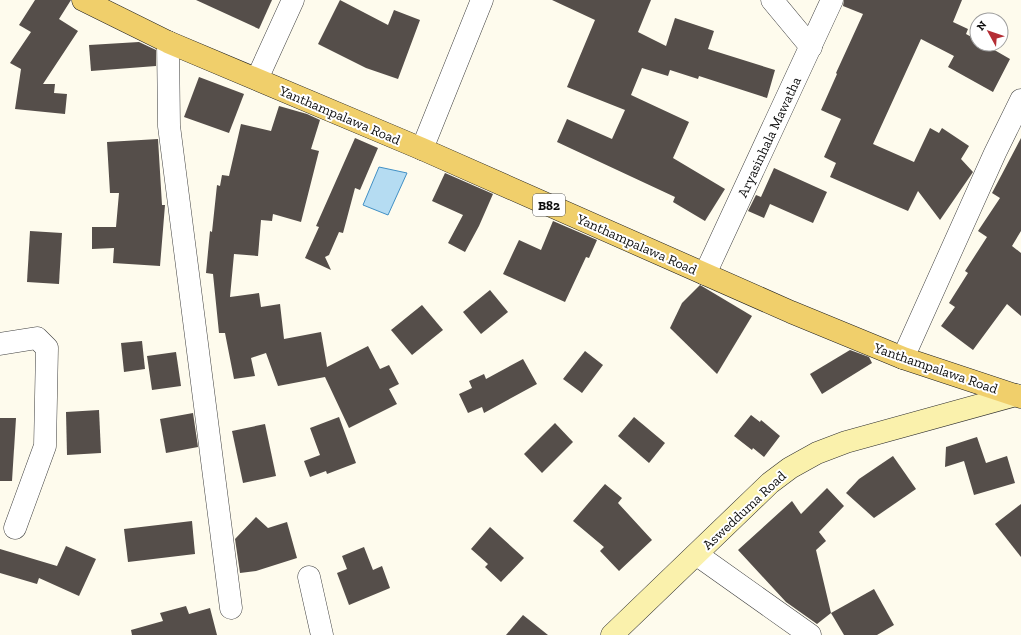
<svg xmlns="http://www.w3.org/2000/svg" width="1021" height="635" font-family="'Zilla Slab',serif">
	<rect width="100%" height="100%" fill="#fefbed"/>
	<!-- water -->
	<path fill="#b5dcf2" stroke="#4190c5" d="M379,167l28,6 -19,42 -25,-10z"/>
	<!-- building -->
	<g fill="#554e4a">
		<path d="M35,0h36l-12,19 19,12 -35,53h12l-1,9 13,1 -2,20 -50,-5 6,-40 -11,-6 21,-31 -12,-7z"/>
		<path d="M196,0h76l-13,29z"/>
		<path d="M340,0l48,25 6,-15 26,10 -22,59 -32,-11 -48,-24z"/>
		<path d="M552,0h99l-13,32 28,14 9,-28 39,13 -6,18 67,21 -8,28 -68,-22 -1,3 -28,-9 -2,6 -26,-8 -11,27 58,27 -16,36 52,31 -20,32 -32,-19 2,-5 -118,-55 10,-23 45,20 13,-29 -58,-23 28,-67z"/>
		<path d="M844,0h118l-9,22 15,7 -2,5 11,6v4h7l26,15 -17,33 -45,-25 6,-11 -33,-17 -48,105 41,18 16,-34 9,5 3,-5 27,18 -8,13 12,13 -33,48 -22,-29 -10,20 -78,-34 6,-14 -12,-6 17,-38 -20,-9 16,-36 -1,-1 27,-59 -20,-8z"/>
		<path d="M139,42l17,8v16l-65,5 -2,-26z"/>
		<path d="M199,77l45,17 -15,39 -45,-16z"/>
		<path d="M279,106l28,8 13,6 -9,29 8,2 -18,71 -28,-8 -1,7 -11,-1 -3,36 -24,-2 -4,43 29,-4 2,14 19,-3 4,35 37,-7 6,35 41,-21 12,23 9,-4 10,19 -10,5 8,15 -48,24 -24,-51 -47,9 -12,-33 -15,5 4,18 -21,3 -9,-46h-6l-6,-59 -7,-1 4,-42 2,1 5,-47 3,1 2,-11 7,1 12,-52 30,7z"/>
		<path d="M355,138l23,10 -18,42 -5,-2 -12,45 -4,-1 -10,23 -4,2 6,13 -26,-12 14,-31 -3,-1z"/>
		<path d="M1021,138v93l-9,15 9,7v63l-14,-12 -34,46 -32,-24 14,-19 -6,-4 19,-30 -3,-2 22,-34 -9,-6 22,-33 -8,-5z"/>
		<path d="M158,139l4,66h3l-5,61 -47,-3 1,-15 -22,1v-22h24l3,-34h-9l-3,-51z"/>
		<path d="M774,168l53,24 -14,31 -43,-19 -6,14 -16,-7 8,-16 5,2z"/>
		<path d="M445,173l48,21 -14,32 -14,26 -17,-9 15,-28 -31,-14z"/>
		<path d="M553,221l44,19 -8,18 -3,-1 -21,45 -62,-28 16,-34 22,10z"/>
		<path d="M30,231l32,2 -3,51 -32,-2z"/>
		<path d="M700,285l52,31 -35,58 -47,-46 12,-25z"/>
		<path d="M490,290l18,22 -27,22 -18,-22z"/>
		<path d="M422,305l21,25 -31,25 -21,-25z"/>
		<path d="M142,341l3,28 -21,3 -3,-29z"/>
		<path d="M850,350l19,7 3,6 -50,31 -12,-20z"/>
		<path d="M585,351l18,14 -21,28 -19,-14z"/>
		<path d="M176,352l5,34 -29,4 -5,-34z"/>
		<path d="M523,359l14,25 -53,29 -2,-6 -14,6 -9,-19 13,-6 -3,-7 15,-7 2,5z"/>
		<path d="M99,410l2,43 -34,2 -1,-43z"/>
		<path d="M193,413l5,34 -32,6 -6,-34z"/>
		<path d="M751,415l9,7 1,-2 19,16 -16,21 -11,-9 -1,2 -18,-14z"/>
		<path d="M339,417l17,46 -29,11 -1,-3 -16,6 -6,-16 16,-6 -10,-27z"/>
		<path d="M634,417l31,26 -16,20 -31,-27z"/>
		<path d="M0,418h16l-4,63h-12z"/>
		<path d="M555,423l18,19 -31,31 -18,-19z"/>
		<path d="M265,424l11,52 -33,7 -11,-52z"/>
		<path d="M977,437l9,26 21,-7 8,27 -41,12 -10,-34 -19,6 1,-20z"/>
		<path d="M893,456l23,33 -42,29 -28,-25 13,-14z"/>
		<path d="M605,484l17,14 -4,5 34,37 -33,31 -19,-20 4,-4 -31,-26z"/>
		<path d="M827,488l17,18 -25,26 7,9 -10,9 15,63 -14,11 -31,-22 -48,-52 54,-49 9,13z"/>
		<path d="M1021,504v53l-26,-33z"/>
		<path d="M256,517l12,11 19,-6 10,36 -41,13 -16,2 -5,-34z"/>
		<path d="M192,521l3,33 -67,8 -4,-33z"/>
		<path d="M490,527l34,31 -23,24 -16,-15 3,-3 -17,-15z"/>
		<path d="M66,546l30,13 -17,37 -40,-18 -2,6 -37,-11v-24l57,17z"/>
		<path d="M364,547l9,23 9,-4 8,22 -41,17 -12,-32 10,-4 -5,-13z"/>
		<path d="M874,589l20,36 -17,10h-33l-13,-22z"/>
		<path d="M186,606l3,8 21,-6 7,27h-85l-1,-5 32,-9 -3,-8z"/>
		<path d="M523,615l25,20h-42z"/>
	</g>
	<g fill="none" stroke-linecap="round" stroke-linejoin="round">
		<defs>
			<g id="street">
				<path d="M772,0l39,47"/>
				<path d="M168,42l1,84 62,482"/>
				<path d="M257,79l36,-79"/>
				<path d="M422,149l60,-149"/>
				<path d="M705,274l127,-274"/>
				<path d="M0,344l37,-6 10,10 -2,98 -30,82"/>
				<path d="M903,358l92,-205 26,-53"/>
				<path d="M695,556l8,3 107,76"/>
				<path d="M309,577l13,58"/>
			</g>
			<path id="secondary" d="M612,635l158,-152 20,-15 27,-15 29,-11 170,-47"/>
			<path id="primary" d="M83,0l85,42 254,107 369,163 112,46 118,39"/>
		</defs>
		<!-- street casing -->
		<use href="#street" stroke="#404040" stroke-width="23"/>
		<!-- secondary casing -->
		<use href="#secondary" stroke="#2f2f2f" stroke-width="23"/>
		<!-- primary casing -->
		<use href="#primary" stroke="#1e1e1e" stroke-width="23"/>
		<!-- street -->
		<use href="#street" stroke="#fff" stroke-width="22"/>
		<!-- secondary -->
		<use href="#secondary" stroke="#faf1ac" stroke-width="22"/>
		<!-- primary -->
		<use href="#primary" stroke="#f0cf6b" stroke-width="22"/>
	</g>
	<g text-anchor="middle" stroke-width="4" stroke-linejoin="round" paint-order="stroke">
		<!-- shield labels -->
		<rect fill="#fff" stroke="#565656" stroke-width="1" x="533" y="194" width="32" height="22" rx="3"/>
		<g font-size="13" font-weight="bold" fill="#0d0d0d">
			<text x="549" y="210">B82</text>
		</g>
		<!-- street labels -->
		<g font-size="14" fill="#0d0d0d" stroke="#fff">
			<text transform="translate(340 115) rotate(23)" y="5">Yanthampalawa Road</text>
			<text transform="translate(769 137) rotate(-65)" y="5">Aryasinhala Mawatha</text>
			<text transform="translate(637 244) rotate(24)" y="5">Yanthampalawa Road</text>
			<text transform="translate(936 368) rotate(19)" y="5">Yanthampalawa Road</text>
			<text transform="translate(744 510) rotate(-43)" y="5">Aswedduma Road</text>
		</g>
	</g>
	<!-- north arrow -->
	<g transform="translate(989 32) rotate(310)"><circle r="19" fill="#ffffff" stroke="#9e9e9e"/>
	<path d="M0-3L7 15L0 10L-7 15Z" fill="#b42d34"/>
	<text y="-6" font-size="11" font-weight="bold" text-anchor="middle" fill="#0d0d0d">N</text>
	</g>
</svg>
